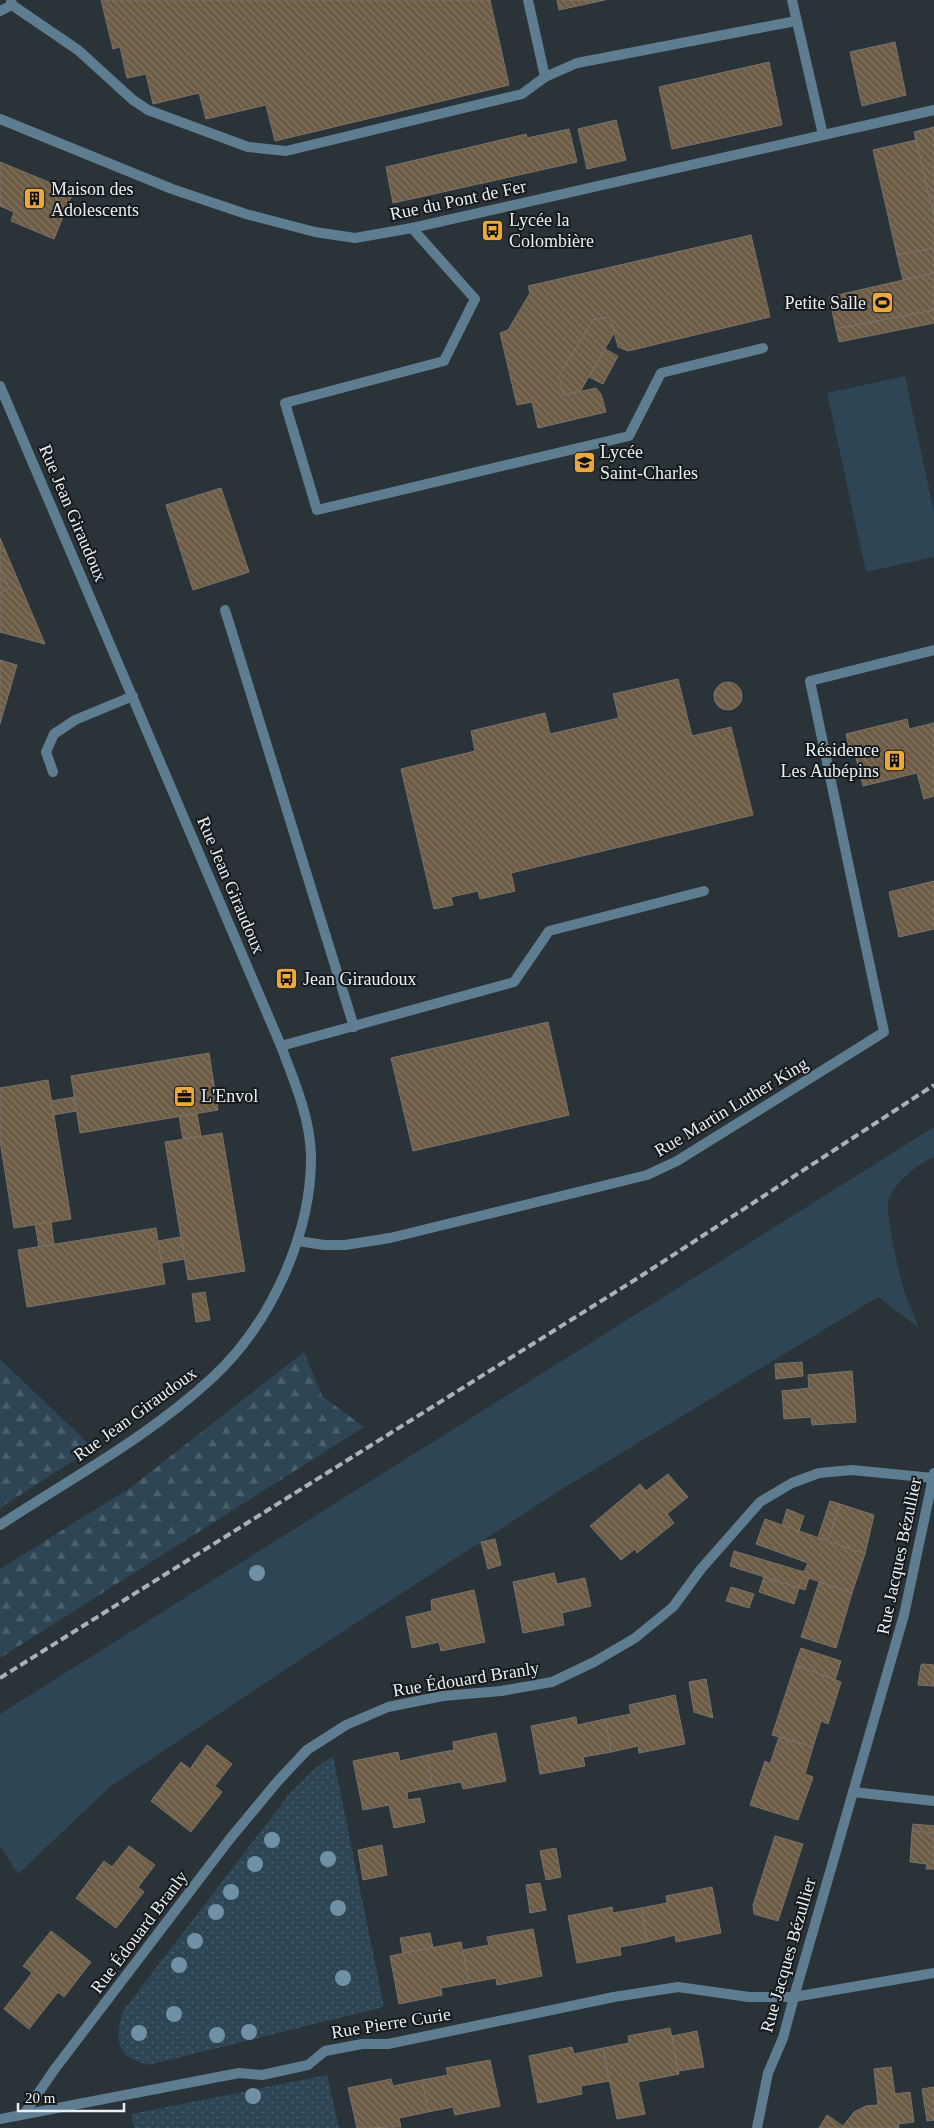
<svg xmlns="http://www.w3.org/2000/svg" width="934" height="2128" font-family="Georgia,serif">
	<defs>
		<pattern id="forest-firs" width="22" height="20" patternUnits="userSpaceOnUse" patternTransform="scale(1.25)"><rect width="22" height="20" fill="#2d4554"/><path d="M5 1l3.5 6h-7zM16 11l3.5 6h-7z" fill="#4b606d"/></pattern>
		<pattern id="park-dots" width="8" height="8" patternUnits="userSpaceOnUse" patternTransform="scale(1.25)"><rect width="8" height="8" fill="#2d4554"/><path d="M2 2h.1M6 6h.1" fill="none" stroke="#4b606d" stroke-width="1.8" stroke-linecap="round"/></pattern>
		<pattern id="building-back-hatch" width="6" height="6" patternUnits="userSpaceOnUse" patternTransform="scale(1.25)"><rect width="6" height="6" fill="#6d5c45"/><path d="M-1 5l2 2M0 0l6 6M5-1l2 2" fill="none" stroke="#827460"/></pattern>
	</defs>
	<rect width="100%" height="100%" fill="#2a3338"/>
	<!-- grass -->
	<g fill="#2d4554">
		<path d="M905,376l29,137v44l-68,15 -39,-179z"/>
		<path d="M934,1127v30c-17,7 -37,24 -45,41 -5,13 11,79 16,95 4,12 10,24 14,35l-41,-31 -319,194 -249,162 -199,133 -93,88 -18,-28v-132z"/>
	</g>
	<!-- forest -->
	<g fill="url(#forest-firs)">
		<path d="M304,1352l18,44 42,31 -364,231v-89l130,-81z"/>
		<path d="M0,1359l93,89 -93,60z"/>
	</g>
	<!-- park -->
	<g fill="url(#park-dots)">
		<path d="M333,1756l51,251 -236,58c-32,-9 -34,-24 -25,-54l167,-218 24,-24z"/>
		<path d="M327,2075l12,53h-205l-3,-14z"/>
	</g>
	<!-- building -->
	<g fill="url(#building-back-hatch)" stroke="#79726a">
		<path d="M101,0h389l19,85 -234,56 -9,-36 -60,14 -7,-26 -46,11 -7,-30 -19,4 -7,-31 -7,2z"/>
		<path d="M557,0h48l-46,10z"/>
		<path d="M895,42l11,53 -44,11 -12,-54z"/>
		<path d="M769,62l13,63 -110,24 -13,-62z"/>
		<path d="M616,120l10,40 -39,9 -9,-40z"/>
		<path d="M934,127v90l-20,-85z"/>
		<path d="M569,129l8,33 -184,41 -7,-36 140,-33 1,4z"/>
		<path d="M916,140l18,77v31l-37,7 -24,-105z"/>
		<path d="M0,162l73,30 -19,47 -43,-18 3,-9 -14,-6z"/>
		<path d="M751,235l19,82 -142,34 -10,-4 -8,-30 -17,3 -34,56 5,19 32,-7 5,6 5,18 -68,16 -6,-26 -15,3 -17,-72 8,-3 22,-37 -2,-7z"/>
		<path d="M934,248v25l-31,7 -6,-25z"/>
		<path d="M934,273v37l-98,19 -7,-32z"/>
		<path d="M934,310v13l-95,19 -3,-13z"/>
		<path d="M610,317l4,16 -33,57 -17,5 -5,-19 34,-56z"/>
		<path d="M605,349l13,7 -15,28 -14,-7z"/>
		<path d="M221,488l28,84 -56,18 -27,-85z"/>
		<path d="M0,538l20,47 25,59 -45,-12v-39l9,-4 -9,-22z"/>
		<path d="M0,567l9,22 -9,4z"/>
		<path d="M0,660l17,5 -17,59z"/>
		<path d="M678,679l14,57 39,-9 22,88 -242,58 4,18 -35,8 -2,-8 -27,6 2,8 -19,4 -33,-140 74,-18 -4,-20 74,-18 5,21 69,-16 -6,-24z"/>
		<circle cx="728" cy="696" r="14"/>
		<path d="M907,719l2,10 25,-6v73l-10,3 -7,-26 -54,13 -10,-40 -4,1 -3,-13z"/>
		<path d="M934,881v48l-35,8 -10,-45z"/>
		<path d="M548,1022l21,93 -156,36 -22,-93z"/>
		<path d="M209,1053l9,57 -138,23 -9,-57z"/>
		<path d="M48,1080l23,139 -57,9 -14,-87v-53z"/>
		<path d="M74,1097l2,14 -23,4 -2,-14z"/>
		<path d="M197,1114l4,22 -18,3 -4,-23z"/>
		<path d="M222,1133l23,138 -57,9 -23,-138z"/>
		<path d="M51,1222l3,23 -15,2 -4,-23z"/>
		<path d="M156,1228l9,56 -138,23 -9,-57z"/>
		<path d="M181,1237l4,22 -23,4 -4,-22z"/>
		<path d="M205,1292l5,28 -14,2 -4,-28z"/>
		<path d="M802,1362l1,14 -27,3 -1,-15z"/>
		<path d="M852,1371l4,51 -44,3 -1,-8 -27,2 -2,-28 27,-3 -1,-13z"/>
		<path d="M668,1474l20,23 -21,17 7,9 -37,30 -2,-4 -14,11 -31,-34 50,-42 6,7z"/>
		<path d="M830,1501l10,3 -12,37 -10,-4z"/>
		<path d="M840,1504l34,11 -9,39 -37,-13z"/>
		<path d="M787,1509l17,7 -5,15 -17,-6z"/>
		<path d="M765,1519l100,35 -13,39 -49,-17 -4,12 -69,-22 4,-15 70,21 4,-9 -52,-19z"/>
		<path d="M495,1539l6,26 -13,4 -7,-27z"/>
		<path d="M554,1573l3,11 28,-6 6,28 -29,7 2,12 -41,8 -10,-51z"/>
		<path d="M803,1576l6,2 -4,12 -6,-2z"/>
		<path d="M764,1577l35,11 -5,16 -35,-12z"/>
		<path d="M819,1582l33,11 -16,55 -35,-11z"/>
		<path d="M731,1587l23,7 -5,14 -23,-7z"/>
		<path d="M474,1590l11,52 -44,9 -2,-9 -27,6 -6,-31 26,-6 -1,-11z"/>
		<path d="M801,1648l40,13 -6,19 -40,-15z"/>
		<path d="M923,1664l11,1v21l-16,-1 3,-20z"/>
		<path d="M795,1665l46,17 -13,42 -7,-3 -8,26 -41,-12z"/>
		<path d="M706,1679l7,39 -19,-6 -5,-30z"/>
		<path d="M675,1695l10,49 -46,9 -1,-7 -27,6 -6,-33 26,-5 -2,-9z"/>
		<path d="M576,1717l1,8 28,-6 6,33 -28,5 2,9 -45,8 -9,-48z"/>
		<path d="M496,1733l10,48 -43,8 -2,-7 -28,5 -6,-32 27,-5 -1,-8z"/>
		<path d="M779,1737l34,10 -8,27 8,3 -15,43 -48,-15 15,-44 5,3z"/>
		<path d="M207,1745l25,19 -17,22 7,6 -31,40 -40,-31 30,-39 9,7z"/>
		<path d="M398,1752l2,9 27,-6 6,32 -26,5 1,8 12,-2 5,24 -31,6 -5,-23 -26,5 -10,-49z"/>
		<path d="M913,1824l21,2v7l-22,-2z"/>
		<path d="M912,1831l22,2v36h-8l1,-5 -17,-2z"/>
		<path d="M775,1836l28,8 -25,77 -24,-7 -1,-9z"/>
		<path d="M382,1845l5,30 -24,5 -5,-30z"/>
		<path d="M129,1846l26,19 -17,22 6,5 -28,36 -40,-30 28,-37 8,6z"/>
		<path d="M556,1848l5,29 -15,3 -6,-29z"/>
		<path d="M540,1883l6,27 -16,3 -4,-28z"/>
		<path d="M712,1887l9,46 -45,9 -1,-7 -28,7 -6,-34 26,-5 -1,-7z"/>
		<path d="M612,1907l1,6 28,-5 6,34 -27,5 1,8 -44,8 -9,-47z"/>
		<path d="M533,1929l9,47 -45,9 -1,-7 -27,5 -6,-33 26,-5 -2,-8z"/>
		<path d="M51,1931l40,31 -27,35 -6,-5 -29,37 -25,-20 28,-36 -9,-7z"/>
		<path d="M430,1933l3,15 -30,5 -3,-15z"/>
		<path d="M461,1942l8,41 -28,5 1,7 -43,9 -9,-48z"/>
		<path d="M670,2028l9,46 -41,8 7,32 -28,5 -14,-71 26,-5 -1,-7z"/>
		<path d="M697,2031l7,36 -26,4 -6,-35z"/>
		<path d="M572,2047l2,7 29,-6 6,33 -28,5 1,8 -44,9 -9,-47z"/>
		<path d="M490,2060l10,46 -45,9 -2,-8 -25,5 -6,-32 26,-5 -2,-7z"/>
		<path d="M891,2067l4,27 15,-2 4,30 -16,2 1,4h-80l8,-13 16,11 11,-14 12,-6 12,-1 -4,-36z"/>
		<path d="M391,2079l2,7 29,-6 6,32 -29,6 2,9 -44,1 -9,-40z"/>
		<path d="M934,2087v33l-7,1 -5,-32z"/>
	</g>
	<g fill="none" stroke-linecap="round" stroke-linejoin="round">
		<!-- service -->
		<g stroke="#5f7d90" stroke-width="10">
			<path d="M528,0l17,77 32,-14 219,-42"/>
			<path d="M792,0l31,135"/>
			<path d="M12,5l66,45 55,50 15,10 100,37 38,4 236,-57 23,-17"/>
			<path d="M0,11l12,-6 -1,-5"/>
			<path d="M412,228l63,71 -31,62 -159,42 32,107 312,-74 32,-63 102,-25"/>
			<path d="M225,610l129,417"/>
			<path d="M53,772l-7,-20 8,-18 21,-14 58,-24"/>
			<path d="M854,891l-44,-210 124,-31"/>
			<path d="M281,1046l233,-64 35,-51 155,-40"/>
		</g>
		<!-- minor -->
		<g stroke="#5f7d90" stroke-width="10">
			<path d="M0,119l172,70 74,25 69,18 40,6 57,-10 522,-118"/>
			<path d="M0,386l281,660c13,35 29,71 30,109 1,79 -41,170 -99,223 -61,57 -142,101 -212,147"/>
			<path d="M298,1241l26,4h21l45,-7 257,-63 30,-14 180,-112 27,-17 -30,-141"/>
			<path d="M853,1792l81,9"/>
			<path d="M794,1997l110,-382 30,-142"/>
			<path d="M24,2114l30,-44 175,-230 48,-58 30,-32 39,-25 42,-18 55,-11 58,-5 51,-9 42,-20 41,-24 38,-31 28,-38 59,-67 32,-19 27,-10 33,-3 81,8"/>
		</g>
		<!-- tertiary -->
		<g stroke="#5f7d90" stroke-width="10">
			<path d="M0,2119l239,-46 23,2 46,-10 17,-14 37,-7h26l226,-47 64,-10 71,10h45l140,-24"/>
			<path d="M757,2128l11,-55 15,-35 11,-41"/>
		</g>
		<!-- rail -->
		<path stroke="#abb2b7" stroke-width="4" stroke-dasharray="8 4" stroke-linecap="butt" d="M0,1678l641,-402 293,-191"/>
	</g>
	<!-- trees -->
	<g fill="#7091a5">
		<circle cx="257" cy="1573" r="8"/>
		<circle cx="272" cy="1840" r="8"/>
		<circle cx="328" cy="1859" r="8"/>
		<circle cx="255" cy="1864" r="8"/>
		<circle cx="231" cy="1892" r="8"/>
		<circle cx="338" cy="1908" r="8"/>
		<circle cx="216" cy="1912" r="8"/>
		<circle cx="195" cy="1941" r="8"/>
		<circle cx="179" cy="1965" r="8"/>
		<circle cx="343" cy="1978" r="8"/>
		<circle cx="174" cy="2014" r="8"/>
		<circle cx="249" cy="2032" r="8"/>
		<circle cx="139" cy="2033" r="8"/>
		<circle cx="217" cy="2035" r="8"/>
		<circle cx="253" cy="2096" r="8"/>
	</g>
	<!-- icons -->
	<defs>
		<symbol id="building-square" viewBox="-11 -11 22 22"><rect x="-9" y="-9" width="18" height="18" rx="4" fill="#eda83c" stroke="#161a1c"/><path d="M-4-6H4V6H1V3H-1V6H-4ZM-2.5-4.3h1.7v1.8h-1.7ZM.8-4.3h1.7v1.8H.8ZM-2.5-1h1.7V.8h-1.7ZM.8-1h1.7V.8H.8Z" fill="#111"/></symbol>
		<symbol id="bus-square" viewBox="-11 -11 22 22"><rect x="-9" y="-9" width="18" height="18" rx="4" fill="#eda83c" stroke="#161a1c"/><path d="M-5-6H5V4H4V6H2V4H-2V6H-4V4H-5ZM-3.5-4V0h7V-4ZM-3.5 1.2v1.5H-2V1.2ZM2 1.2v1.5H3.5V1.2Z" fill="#111"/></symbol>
		<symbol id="stadium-square" viewBox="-11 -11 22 22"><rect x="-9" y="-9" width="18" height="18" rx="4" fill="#eda83c" stroke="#161a1c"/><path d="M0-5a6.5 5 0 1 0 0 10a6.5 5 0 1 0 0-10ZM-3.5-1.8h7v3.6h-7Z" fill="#111"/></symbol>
		<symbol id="school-square" viewBox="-11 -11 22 22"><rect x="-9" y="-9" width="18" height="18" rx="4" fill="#eda83c" stroke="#161a1c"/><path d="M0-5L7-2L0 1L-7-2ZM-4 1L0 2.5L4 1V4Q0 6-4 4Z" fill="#111"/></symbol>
		<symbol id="office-square" viewBox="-11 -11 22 22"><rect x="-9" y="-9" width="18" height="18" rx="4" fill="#eda83c" stroke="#161a1c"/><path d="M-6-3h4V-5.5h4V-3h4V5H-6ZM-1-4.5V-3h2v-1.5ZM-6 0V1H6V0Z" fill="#111"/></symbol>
	</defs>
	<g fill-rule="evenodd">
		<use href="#building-square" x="22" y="186" width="25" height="25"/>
		<use href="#bus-square" x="480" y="218" width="25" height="25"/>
		<use href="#stadium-square" x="870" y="290" width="25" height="25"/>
		<use href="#school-square" x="572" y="450" width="25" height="25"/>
		<use href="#building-square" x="882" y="748" width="25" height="25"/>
		<use href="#bus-square" x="274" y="966" width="25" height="25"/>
		<use href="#office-square" x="172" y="1084" width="25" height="25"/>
	</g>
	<g text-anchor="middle" stroke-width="4" stroke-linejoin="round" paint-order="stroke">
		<!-- poi labels -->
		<g font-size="18" fill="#e9eff3" stroke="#161a1c" text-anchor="start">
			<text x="51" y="195">Maison des<tspan x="51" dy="21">Adolescents</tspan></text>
			<text x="509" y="226">Lycée la<tspan x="509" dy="21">Colombière</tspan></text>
			<text x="866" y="309" text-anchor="end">Petite Salle</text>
			<text x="600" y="458">Lycée<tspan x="600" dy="21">Saint-Charles</tspan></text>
			<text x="879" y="756" text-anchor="end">Résidence<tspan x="879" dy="21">Les Aubépins</tspan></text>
			<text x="303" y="985">Jean Giraudoux</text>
			<text x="201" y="1102">L'Envol</text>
		</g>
		<!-- street labels -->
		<g font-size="18" fill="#e9eff3" stroke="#161a1c">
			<text transform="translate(458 200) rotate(-12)" y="6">Rue du Pont de Fer</text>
			<text transform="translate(73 513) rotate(67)" y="6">Rue Jean Giraudoux</text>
			<text transform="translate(231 885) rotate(67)" y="6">Rue Jean Giraudoux</text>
			<text transform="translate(731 1107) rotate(-31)" y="6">Rue Martin Luther King</text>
			<text transform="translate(135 1414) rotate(-36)" y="6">Rue Jean Giraudoux</text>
			<text transform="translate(899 1556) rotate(-78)" y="6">Rue Jacques Bézullier</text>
			<text transform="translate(466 1679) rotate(-9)" y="6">Rue Édouard Branly</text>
			<text transform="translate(139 1932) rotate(-53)" y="6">Rue Édouard Branly</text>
			<text transform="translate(788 1955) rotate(-74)" y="6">Rue Jacques Bézullier</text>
			<text transform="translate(391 2023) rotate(-9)" y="6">Rue Pierre Curie</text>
		</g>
	</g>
	<!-- scale -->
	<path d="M18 2103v8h106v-8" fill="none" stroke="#e9eff3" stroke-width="2.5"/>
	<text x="25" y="2103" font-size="15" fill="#e9eff3" stroke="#161a1c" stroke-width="4" paint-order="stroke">20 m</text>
</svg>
